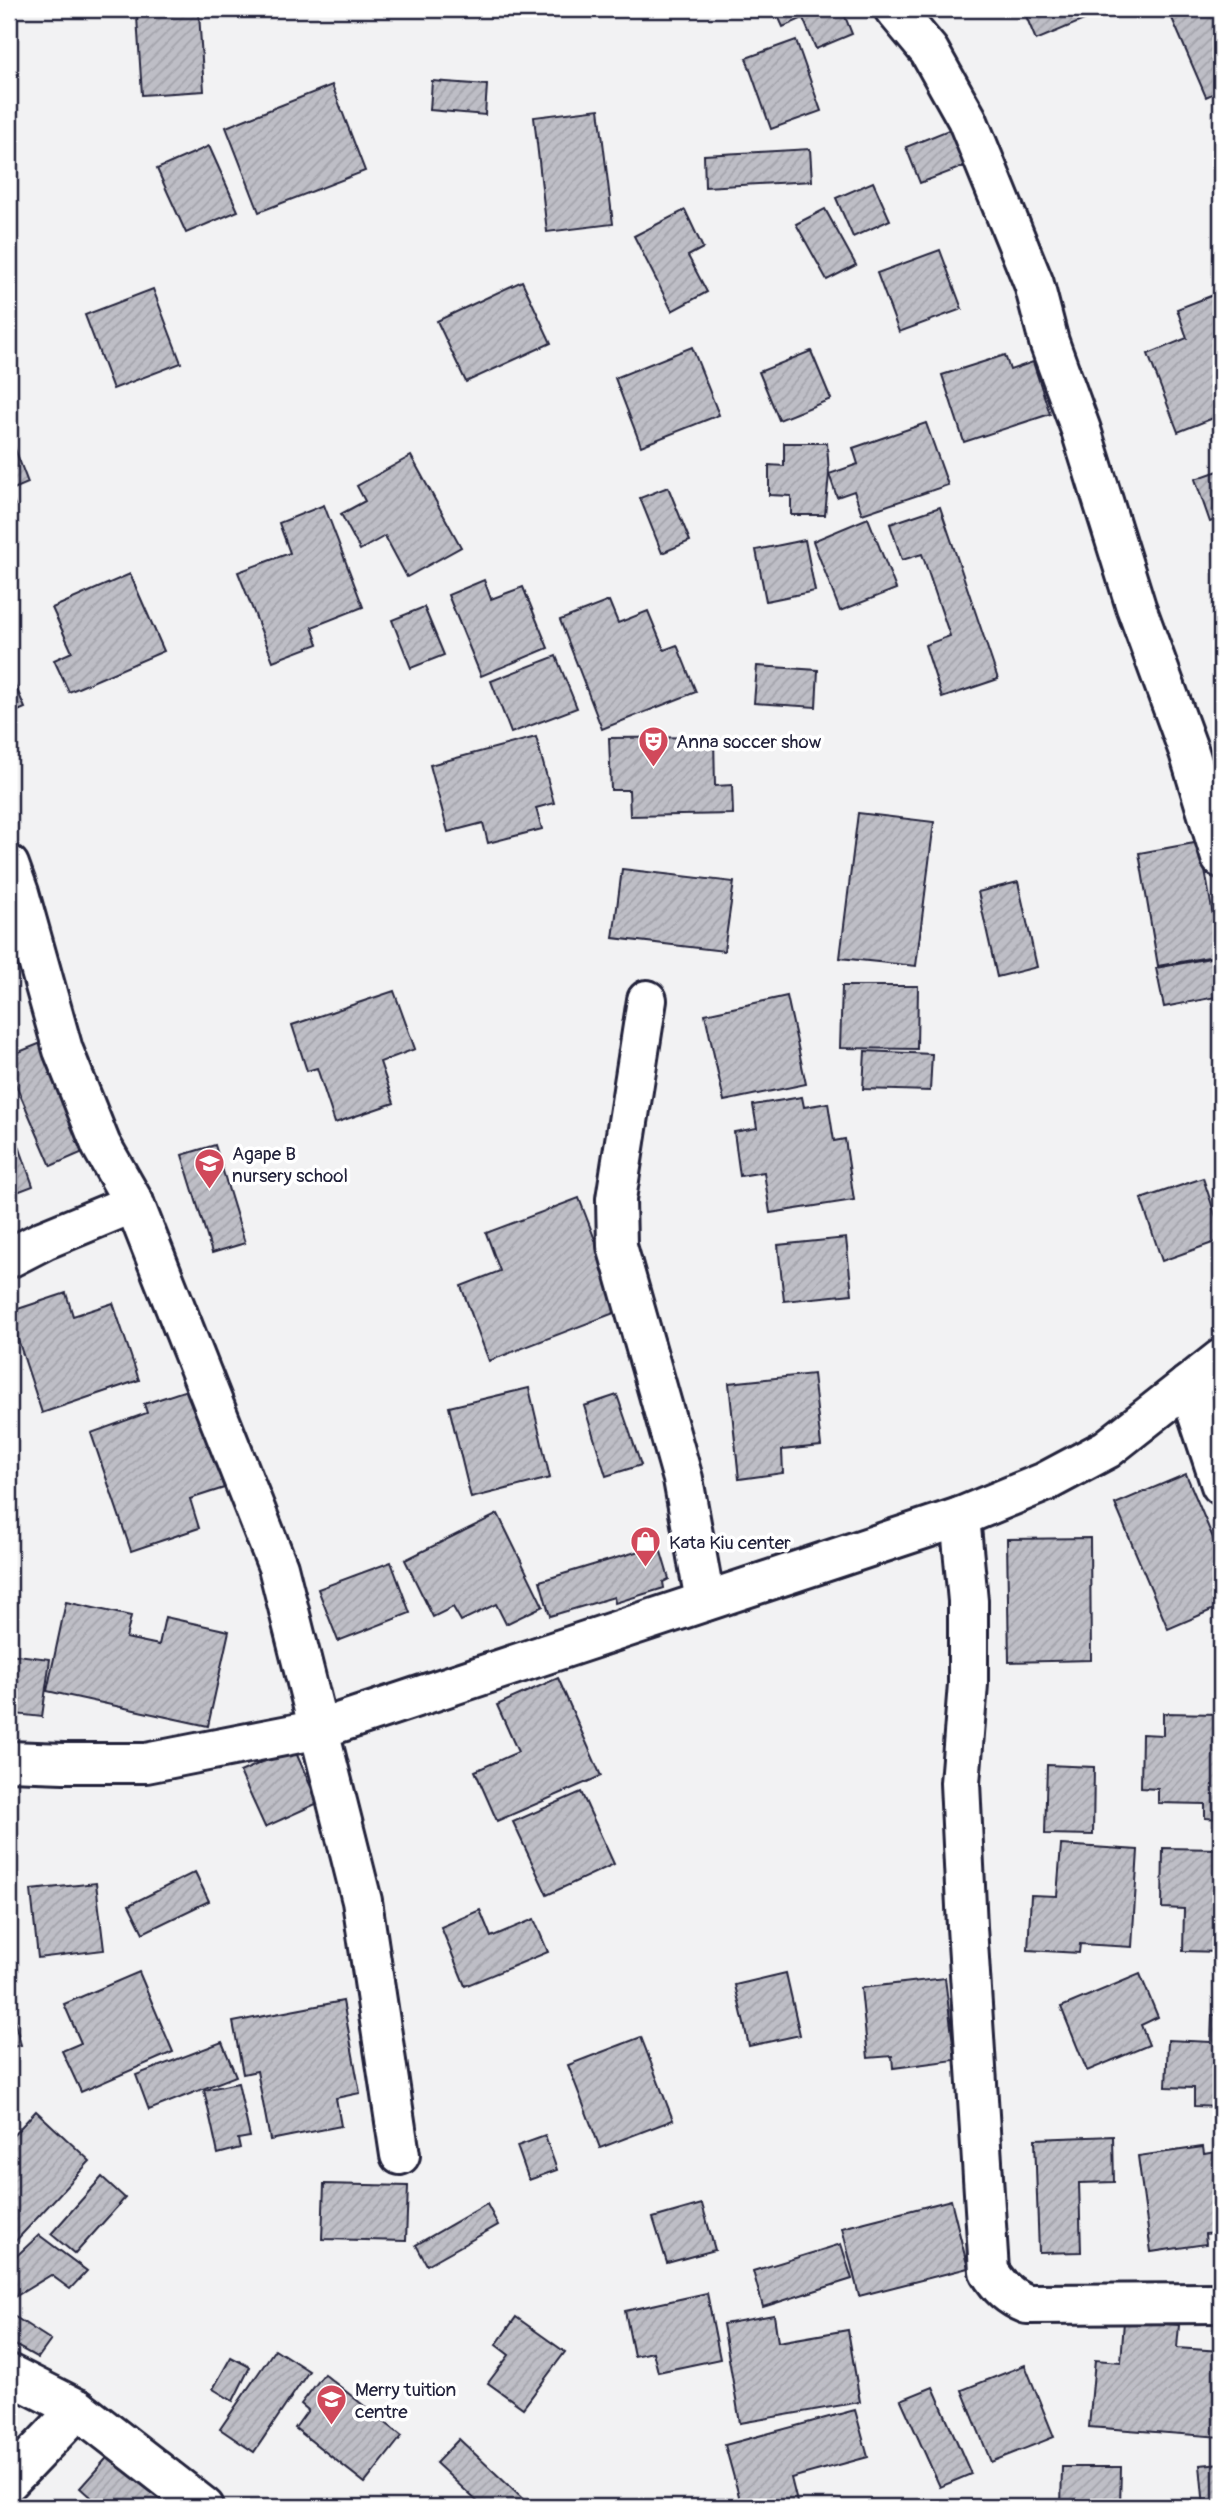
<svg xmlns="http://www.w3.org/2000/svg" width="1230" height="2516" font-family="Pangolin,sans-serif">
	<defs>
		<pattern id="building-hatch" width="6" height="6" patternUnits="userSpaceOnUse" patternTransform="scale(1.75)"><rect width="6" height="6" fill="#bebec6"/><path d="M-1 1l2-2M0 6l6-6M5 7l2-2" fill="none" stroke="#a3a3ab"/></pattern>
	</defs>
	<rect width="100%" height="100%" fill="#f2f2f3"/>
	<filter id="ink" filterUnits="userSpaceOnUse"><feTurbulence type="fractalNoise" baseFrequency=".0143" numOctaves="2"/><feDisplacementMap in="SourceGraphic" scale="14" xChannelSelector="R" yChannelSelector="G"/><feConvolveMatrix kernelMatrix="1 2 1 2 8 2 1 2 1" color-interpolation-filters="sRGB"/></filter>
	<g filter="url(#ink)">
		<!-- building -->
		<g fill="url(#building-hatch)" stroke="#22223b" stroke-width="2">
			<path d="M775,9h67l10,25 -36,15 -13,-31 -20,9z"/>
			<path d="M1023,9h77l1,4 -65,27z"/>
			<path d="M1168,9h53v81l-15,7z"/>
			<path d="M199,13l5,78 -62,4 -5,-78z"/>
			<path d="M796,40l25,71 -50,18 -25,-71z"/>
			<path d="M432,81l55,4 -2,30 -55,-5z"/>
			<path d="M332,85l33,86 -106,41 -33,-85z"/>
			<path d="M599,109l14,115 -66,8 -13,-115z"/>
			<path d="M951,129l14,37 -45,17 -14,-36z"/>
			<path d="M209,146l29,65 -52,22 -29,-64z"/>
			<path d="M810,149l2,32 -107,6 -1,-32z"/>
			<path d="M873,182l17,38 -37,17 -17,-39z"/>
			<path d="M825,209l31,56 -29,15 -31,-56z"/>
			<path d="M685,210l18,38 -15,8 19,36 -35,19 -38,-75z"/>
			<path d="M940,250l22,59 -63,23 -22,-59z"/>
			<path d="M522,281l29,62 -85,39 -29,-61z"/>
			<path d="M153,289l28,74 -68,26 -28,-74z"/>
			<path d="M1221,292v123l-43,17 -30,-78 39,-16 -10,-29z"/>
			<path d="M692,347l27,68 -78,31 -26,-68z"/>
			<path d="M811,351l20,48 -52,21 -20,-48z"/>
			<path d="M1005,355l5,15 23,-8 17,52 -86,28 -22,-67z"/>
			<path d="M926,423l22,62 -86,29 -8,-23 -17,6 -8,-23 29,-10 -5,-16z"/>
			<path d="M9,433l19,50 -19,8 6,14 -6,2z"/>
			<path d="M784,443h43l2,31 -4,41h-34v-19l-22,-1v-30l15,1z"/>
			<path d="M411,456l50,91 -54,30 -22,-41 -25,14 -19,-36 24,-13 -8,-15z"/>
			<path d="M1221,470v48l-11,4 -15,-43z"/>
			<path d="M668,487l22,54 -28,12 -22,-55z"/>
			<path d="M324,505l39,102 -51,20 6,17 -45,17 -35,-89 52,-19 -11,-30z"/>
			<path d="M940,507l58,172 -56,19 -17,-53 25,-9 -28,-82 -20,6 -12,-36z"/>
			<path d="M868,518l28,71 -56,22 -27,-70z"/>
			<path d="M805,540l10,51 -49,10 -10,-51z"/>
			<path d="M130,574l34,77 -95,41 -15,-32 18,-8 -20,-44z"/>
			<path d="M484,580l7,19 32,-12 25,61 -67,28 -33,-81z"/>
			<path d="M609,601l9,22 30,-12 16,39 13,-5 19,47 -94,37 -42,-109z"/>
			<path d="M424,607l20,48 -33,13 -19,-48z"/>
			<path d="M556,656l21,52 -66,25 -20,-52z"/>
			<path d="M757,666l61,4 -2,37 -62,-4z"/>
			<path d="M9,671l16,37 -16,7z"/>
			<path d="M536,737l18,66 -18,5 6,21 -54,14 -5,-20 -35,9 -18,-67z"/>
			<path d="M714,737l1,49 17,-1 1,29 -103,2 -1,-26h-18l-2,-52z"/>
			<path d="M858,813l76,9 -18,144 -76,-8z"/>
			<path d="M1200,842l20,113 -62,11 -19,-113z"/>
			<path d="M622,869l112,13 -10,69 -111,-13z"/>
			<path d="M1018,882l19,85 -40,10 -19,-85z"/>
			<path d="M1221,956v40l-57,11 -8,-39z"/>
			<path d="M842,986h76l-1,63 -77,-1z"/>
			<path d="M394,991l21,58 -35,13 14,41 -59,20 -18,-55 -10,3 -15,-46z"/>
			<path d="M787,996l19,88 -82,17 -19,-87z"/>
			<path d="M51,1039l46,107 -46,20 -42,-97v-13z"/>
			<path d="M865,1051l67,3 -2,37 -67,-2z"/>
			<path d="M802,1097l2,10 24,-4 6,38 11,-2 9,61 -84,13 -6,-41 -24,4 -6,-44 23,-4 -4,-23z"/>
			<path d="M9,1117l24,69 -24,9z"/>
			<path d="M215,1145l30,98 -33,10 -30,-98z"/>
			<path d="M1203,1178l18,54v8l-59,21 -21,-62z"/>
			<path d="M579,1198l43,112 -133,51 -28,-75 39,-15 -14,-38z"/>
			<path d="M846,1238l6,56 -68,7 -6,-56z"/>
			<path d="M66,1293l7,23 40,-13 26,77 -97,33 -33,-101z"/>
			<path d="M813,1374l8,72 -39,4 1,23 -44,6 -10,-96z"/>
			<path d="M529,1388l21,90 -79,20 -22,-91z"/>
			<path d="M190,1389l34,99 -34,11 9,29 -68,23 -40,-118 56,-20 -3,-9z"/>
			<path d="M617,1395l24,70 -35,11 -22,-70z"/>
			<path d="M1186,1474l35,83v49l-53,23 -53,-125z"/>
			<path d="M498,1514l45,92 -37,18 -10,-20 -35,17 -8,-14 -20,10 -28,-57z"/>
			<path d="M1090,1538l1,122 -82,2 -2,-123z"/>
			<path d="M659,1545l10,34 -6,3 1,6 -49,15 -1,-6 -64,19 -10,-35z"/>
			<path d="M391,1562l19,51 -72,28 -20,-52z"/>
			<path d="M66,1602l65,14 -5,22 33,7 6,-28 64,14 -21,95 -161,-35z"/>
			<path d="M9,1654l41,5 -8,58 -26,-3 -2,15 -5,-1z"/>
			<path d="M558,1678l43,98 -104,45 -22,-50 43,-19 -21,-47z"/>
			<path d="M1163,1713l58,1v105l-16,-1v-14l-47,-1v-14l-17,-1 1,-54 21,1z"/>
			<path d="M294,1748l24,55 -53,24 -25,-55z"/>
			<path d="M1047,1765l47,2 -1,68 -48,-1z"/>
			<path d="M581,1792l33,72 -67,31 -34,-73z"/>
			<path d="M1061,1845l77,5 -6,97 -52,-3 -1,9 -51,-3 3,-55 26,1z"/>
			<path d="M1163,1848l58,1v103l-38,-1 1,-42 -22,-1z"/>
			<path d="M195,1872l14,29 -66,32 -14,-28z"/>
			<path d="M96,1883l8,67 -66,8 -7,-68z"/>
			<path d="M480,1910l11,27 43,-18 14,33 -83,34 -24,-59z"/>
			<path d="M139,1972l34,80 -92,40 -19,-41 19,-8 -17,-39z"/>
			<path d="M786,1973l14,62 -51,11 -14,-61z"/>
			<path d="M1140,1974l18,43 -17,8 8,20 -62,26 -26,-64z"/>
			<path d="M945,1978l10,82 -62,8 -1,-12 -24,2 -7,-70z"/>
			<path d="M9,2001l12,44 -12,3z"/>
			<path d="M343,2001l17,92 -24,5 5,28 -71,14 -13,-69 -14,3 -10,-52z"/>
			<path d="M1212,2015h9v92l-27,-1v-18l-28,-1 2,-47 43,2z"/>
			<path d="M641,2037l32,83 -73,28 -32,-83z"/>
			<path d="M222,2042l14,34 -87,34 -13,-35z"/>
			<path d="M238,2083l12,54 -12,2 2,9 -22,6 -14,-64z"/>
			<path d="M36,2111l54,50 -77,83 -4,-3v-101z"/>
			<path d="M545,2136l12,34 -28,10 -12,-34z"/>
			<path d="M1113,2136l1,46 -35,1 2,69 -42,1 -4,-114z"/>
			<path d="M1203,2147l1,7 17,-3v81l-16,2 1,10 -55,8 -13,-96z"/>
			<path d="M102,2177l23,21 -50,56 -24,-20z"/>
			<path d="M324,2184l84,2 -2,55 -84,-2z"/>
			<path d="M951,2200l17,68 -109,28 -17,-68z"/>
			<path d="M487,2204l11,21 -71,40 -11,-20z"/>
			<path d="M702,2204l13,46 -48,13 -14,-45z"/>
			<path d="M39,2235l48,36 -17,18 -19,-14 -38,23 -4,-5v-30z"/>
			<path d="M841,2244l11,35 -89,28 -10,-36z"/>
			<path d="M707,2293l13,66 -62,13 -5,-20 -19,4 -9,-45z"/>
			<path d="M9,2313l42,27 -13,18 -29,-16z"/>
			<path d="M774,2315l4,27 70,-12 12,72 -120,21 -17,-99z"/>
			<path d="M516,2317l49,35 -42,56 -35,-25 21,-28 -13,-10z"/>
			<path d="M1124,2321l55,4 -2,23 44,3v86l-132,-10 6,-67 26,2z"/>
			<path d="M275,2349l34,22 -55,81 -34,-23z"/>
			<path d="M231,2357l19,10 -17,34 -20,-12z"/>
			<path d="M1025,2365l29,72 -63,25 -29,-72z"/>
			<path d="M324,2374l78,62 -37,47 -70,-55 13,-18 -7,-6z"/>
			<path d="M933,2387l38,87 -31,13 -39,-87z"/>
			<path d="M855,2410l13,47 -77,21 7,28 -56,1 -17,-62z"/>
			<path d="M459,2439l67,63 -4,5h-39l-47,-44z"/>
			<path d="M113,2451l56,50 -5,6h-63l-21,-19z"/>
			<path d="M1221,2463v44h-17l-4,-42z"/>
			<path d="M1062,2467h59l-1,40h-59z"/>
		</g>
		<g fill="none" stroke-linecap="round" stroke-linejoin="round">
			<defs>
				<g id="minor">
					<path d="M894,9l35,42 38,68 67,165 15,58 32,88 55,177 53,145 32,106"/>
					<path d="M9,865l10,28 44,157 38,95 33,58 144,364 84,334 38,254"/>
					<path d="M647,1000l-31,199 1,47 66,233 22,122"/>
					<path d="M9,1258l35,-18 90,-37"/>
					<path d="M1188,1385l33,100"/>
					<path d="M960,1517l8,84v83l-8,99 7,144 22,344c10,16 20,26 38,33l194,-1"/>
					<path d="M9,1761l55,2h82l174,-34 640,-212 85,-35 62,-33 114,-90"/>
					<path d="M9,2374l69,35 126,98"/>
					<path d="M9,2481l69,-72"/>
				</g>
			</defs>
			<!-- minor casing -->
			<use href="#minor" stroke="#22223b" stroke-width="44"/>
			<!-- minor -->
			<use href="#minor" stroke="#fff" stroke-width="38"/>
		</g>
	</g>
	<!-- icons -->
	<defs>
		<symbol id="theatre-pin" viewBox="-11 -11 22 30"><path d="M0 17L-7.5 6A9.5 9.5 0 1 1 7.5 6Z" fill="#d1495b" stroke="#fff"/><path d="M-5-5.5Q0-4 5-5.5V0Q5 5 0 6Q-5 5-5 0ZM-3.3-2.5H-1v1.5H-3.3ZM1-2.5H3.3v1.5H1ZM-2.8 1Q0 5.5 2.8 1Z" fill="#fff"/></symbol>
		<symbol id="school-pin" viewBox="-11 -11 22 30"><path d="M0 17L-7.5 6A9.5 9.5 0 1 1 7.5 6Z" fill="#d1495b" stroke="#fff"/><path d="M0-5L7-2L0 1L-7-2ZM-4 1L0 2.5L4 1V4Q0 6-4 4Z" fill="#fff"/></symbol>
		<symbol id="shop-pin" viewBox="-11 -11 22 30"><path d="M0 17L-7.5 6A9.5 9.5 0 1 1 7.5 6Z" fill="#d1495b" stroke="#fff"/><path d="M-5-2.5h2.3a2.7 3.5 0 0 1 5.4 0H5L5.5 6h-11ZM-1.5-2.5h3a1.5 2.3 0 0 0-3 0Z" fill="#fff"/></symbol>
	</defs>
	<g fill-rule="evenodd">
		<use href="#theatre-pin" x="636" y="724" width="35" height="47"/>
		<use href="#school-pin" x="192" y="1146" width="35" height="47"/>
		<use href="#shop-pin" x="628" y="1524" width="35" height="47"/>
		<use href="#school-pin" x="314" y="2382" width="35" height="47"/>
	</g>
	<g text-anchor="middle" stroke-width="7" stroke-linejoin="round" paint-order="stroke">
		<!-- poi labels -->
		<g font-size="19" fill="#22223b" stroke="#fff" text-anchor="start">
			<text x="676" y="748">Anna soccer show</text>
			<text x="232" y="1160">Agape B<tspan x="232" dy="22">nursery school</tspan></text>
			<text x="669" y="1549">Kata Kiu center</text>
			<text x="355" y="2396">Merry tuition<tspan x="355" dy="22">centre</tspan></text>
		</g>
	</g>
	<!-- margin -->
	<rect width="1230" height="2516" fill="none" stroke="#fff" stroke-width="35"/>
	<rect x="18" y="18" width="1195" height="2481" fill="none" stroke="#22223b" stroke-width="2.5" filter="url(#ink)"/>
</svg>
